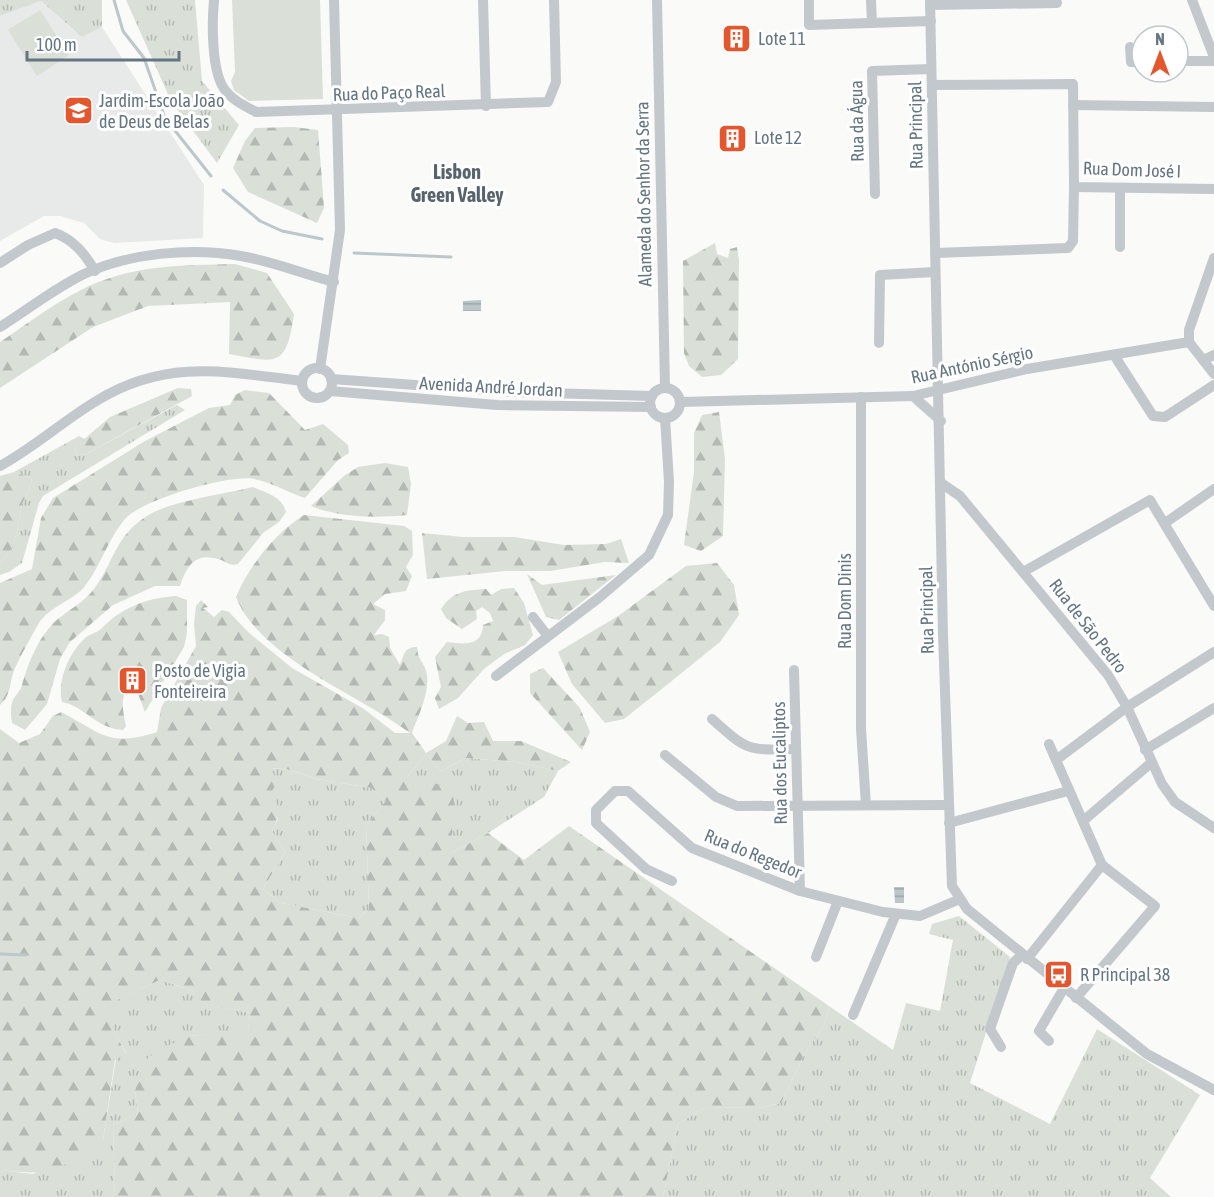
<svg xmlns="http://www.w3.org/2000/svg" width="1214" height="1197" font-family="'Asap Condensed',sans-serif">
	<defs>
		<pattern id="grass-tufts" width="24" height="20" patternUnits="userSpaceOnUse" patternTransform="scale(1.5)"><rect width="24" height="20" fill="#dadfd7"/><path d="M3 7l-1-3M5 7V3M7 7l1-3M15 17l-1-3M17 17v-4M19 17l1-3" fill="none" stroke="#b4b9b4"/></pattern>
		<pattern id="forest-firs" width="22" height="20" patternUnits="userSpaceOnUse" patternTransform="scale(1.5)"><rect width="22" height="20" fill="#dadfd7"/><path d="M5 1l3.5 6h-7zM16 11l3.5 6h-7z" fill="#b4b9b4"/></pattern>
		<pattern id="water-rules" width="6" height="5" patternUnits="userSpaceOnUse" patternTransform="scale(1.5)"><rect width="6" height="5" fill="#bbc7cb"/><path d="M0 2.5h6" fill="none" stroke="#9ca6aa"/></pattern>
	</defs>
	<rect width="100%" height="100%" fill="#fafaf8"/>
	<!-- built -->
	<path fill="#e8e9e9" d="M41,1l41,36 20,-10 102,158 -1,53 -89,5 -14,-4 -16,-16 -24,-7h-16l-44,25v-225z"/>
	<!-- grass -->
	<g fill="url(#grass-tufts)">
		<path d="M0,0h102v27l-20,10 -41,-36 -41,15z"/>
		<path d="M126,0h69l7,81 37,44 -22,38 -46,-62z"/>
		<path d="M177,405l8,5 -142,86 -4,7 -17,60 -13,9 -9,3v-13c17,-13 17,-33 21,-53 2,-11 9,-17 11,-31l-18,-6 65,-36 6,3 -10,8 2,9 9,-2z"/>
		<path d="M426,754l15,17 25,-13 51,4 41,9 -14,26 -56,36 -37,20 -44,-76z"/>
		<path d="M283,768l34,11 54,9 15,13 -20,24 3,84 -11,9 -77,-15 -18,-14 22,-37 -13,-21 6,-12 -7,-27v-23z"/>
		<path d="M959,916l51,41 -40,126 80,41 47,-95 103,66 -50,83 21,19h-508l15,-73 27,-17 53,1 23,-5 24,-50 19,-27 5,-20 64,44 13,-47 34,8 13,-71 -24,-6 3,-10z"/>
		<path d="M160,980l31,10 14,14 45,9 -2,19 -61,4 -52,55 3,23 -25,11 2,72h-115v-27l33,4 70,-34 13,-81 10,-6 -25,-46z"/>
	</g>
	<!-- forest -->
	<g fill="url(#forest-firs)" fill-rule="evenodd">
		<path d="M294,127l24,3 6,78 -7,15 -69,-31 -15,-24 12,-27 10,-13z"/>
		<path d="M715,243l2,11 11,4 2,-9 7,-2 2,13 -1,99 -17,16 -19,2 -13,-11 -5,-13 -1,-92z"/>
		<path d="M235,264l32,9 27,41c-8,54 -16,49 -65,40l1,-52 -82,4 -55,21 -93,61v-46c27,-18 53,-38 81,-52 48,-25 101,-25 154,-26z"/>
		<path d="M178,388l13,1 1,7 -106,58 -9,2 -2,-9 35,-30z"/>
		<path d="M245,390l24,3 36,37 18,-6 25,21 1,8 -11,7 -33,38c-18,-6 -32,-15 -51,-19 -24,-5 -113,21 -129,40 -17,20 -24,46 -40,67 -12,15 -35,20 -46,37 -8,14 -17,30 -24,45 -6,13 -3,27 -15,37v-122l32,-14 9,-51 12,-20 92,-57 64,-33 21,-3 5,-10z"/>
		<path d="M719,412l6,47 -2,77 -22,15 -17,-6 10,-73v-39l8,-18z"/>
		<path d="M385,463l23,4 3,17 -4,31c-31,3 -67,3 -96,-9l33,-30 14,-9z"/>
		<path d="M14,472l18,6c-2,14 -9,20 -11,31 -4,20 -4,40 -21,53v-86z"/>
		<path d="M253,487c13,6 29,9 33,25l-7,10 -16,11 -25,31c-8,2 -10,-1 -17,-4 -25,-9 -34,5 -41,26h-25l-42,19 -43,37 -10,17 -13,45 -22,26 -13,-7c-1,-7 -2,-16 1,-23 2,-5 8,-9 9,-15 7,-24 17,-50 37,-67 13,-10 25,-16 35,-29 20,-27 21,-53 53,-73 23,-15 78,-22 106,-29z"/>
		<path d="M304,515l100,11 8,5 1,24 -7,12 6,9 -6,15 -21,3 -12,10 12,6v10l-11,15 8,-1 7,3 1,11 10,17c4,-10 4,-18 17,-18 1,12 4,12 8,21 8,19 -7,48 -13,65l14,20 20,-12 11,-25 11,7 16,-1 9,19h28l50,21 -13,9 -41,-9 -51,-4 -25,13 -15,-17 -19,23 47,11 -3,65 37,-20 36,27 45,-34 260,180 -5,20 -19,27 -24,50 -23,5 -53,-1 -27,17 -15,73h-548l-2,-72 25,-11 -3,-23 7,-28 14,-11 31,-16 61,-5 2,-18 -46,-9 -13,-14 -31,-10 -58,27 24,47 -11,6 -12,80c-44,29 -48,37 -103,30v-441l19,14 21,-9 13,-18 8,-4c41,21 47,36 96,20l4,-24 35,-62 -2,-22 2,-18 5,-6 7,7 -5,1 11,9 8,-7 7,2 19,20 44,36 72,41 31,24h15c-50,-38 -150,-75 -174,-136 13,-31 39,-64 68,-82zM283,768l34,11 54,9 15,13 -20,24 3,84 -11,9 -77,-15 -18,-14 22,-37 -13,-21c8,-16 9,-24 -1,-39l7,-10 -7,-13z"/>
		<path d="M422,533l41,4h51l50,8 42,-1 15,-5 8,24 -24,-1 -55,9h-45l-78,8z"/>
		<path d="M717,563l17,22 5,30 -19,27 -62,50 -34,27 -19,4 -33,-39 -14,-32 60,-36 68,-50z"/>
		<path d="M527,574l15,11 74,-10 -57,45 -13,-3z"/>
		<path d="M514,588l10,15 9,32 -8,10 -21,9 -20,15 -26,29 -19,11 -4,-11 6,-11 -6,-30 12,-15c17,2 35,5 36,-17l10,-4 -3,-8 -8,-6 -6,4 1,8 -15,10 -16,-11 -5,-9c12,-18 25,-19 45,-20l5,6 10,-6z"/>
		<path d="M176,596l11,4v33l-3,14 -39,65 -10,-26 -7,-1c-8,12 -5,28 -2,41l-3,4c-28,-2 -37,-23 -61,-28 -5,-22 7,-49 23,-64 4,-4 12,-5 16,-9 20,-21 45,-31 75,-33z"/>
		<path d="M543,668l37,40 10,24 -8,18 -52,-57v-19z"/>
	</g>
	<!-- park -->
	<g fill="#dadfd7">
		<path d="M232,0h88l3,99 -74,2 -15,-11 -3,-9 4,-9z"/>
		<path d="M40,10l29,45 -32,21 -29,-46z"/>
	</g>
	<!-- water -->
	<g fill="url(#water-rules)">
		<path d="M481,300v11h-18v-10z"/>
		<path d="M894,887h10v16h-9z"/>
	</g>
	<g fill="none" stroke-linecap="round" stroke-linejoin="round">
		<!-- stream -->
		<g stroke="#bbc7cb" stroke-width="3">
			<path d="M114,0l9,31 21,27 21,60 46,58"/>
			<path d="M223,190l37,31 22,10 40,8"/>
			<path d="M354,253l97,4"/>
			<path d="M0,954l26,1"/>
		</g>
		<!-- minor -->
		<g stroke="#c3c8cc" stroke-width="10">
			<path d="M214,0c-2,22 -3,72 11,90 7,10 20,16 31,22l292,-10 8,-20 -2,-82"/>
			<path d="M483,0l3,106"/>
			<path d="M657,0l8,387"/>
			<path d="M809,0v25l122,-4"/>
			<path d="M871,0l1,23"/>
			<path d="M930,0l13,635 9,251 15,23 180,145 67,36"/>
			<path d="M1192,0l22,57"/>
			<path d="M930,5l127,-2"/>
			<path d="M1130,47l1,15h11"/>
			<path d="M1178,61h36"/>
			<path d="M932,85l141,-1 1,103 140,2"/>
			<path d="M1073,105l141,2"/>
			<path d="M1120,188v59"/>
			<path d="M875,194l-3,-123 59,-2"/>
			<path d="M935,253l133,-5 5,-7 1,-54"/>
			<path d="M1214,258l-25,72v12l25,32"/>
			<path d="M0,263l28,-18 27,-12c19,7 30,21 40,38"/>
			<path d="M0,327c27,-17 54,-38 82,-52 46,-22 109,-28 159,-19 31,5 62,18 93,26"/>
			<path d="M879,343l1,-68 55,-3"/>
			<path d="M1114,355l39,61 12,1 49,-32"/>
			<path d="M1203,360l11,-5"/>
			<circle cx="317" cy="383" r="15"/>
			<path d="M320,369l20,-139 -6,-230"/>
			<path d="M331,379l182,13 139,4"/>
			<circle cx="665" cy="403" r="15"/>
			<path d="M330,391l167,14 154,2"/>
			<path d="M913,396l28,25"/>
			<path d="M861,397v332l5,76"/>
			<path d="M681,402l232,-6 114,-27 162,-27"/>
			<path d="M0,466c35,-19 64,-46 98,-66 69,-42 130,-28 204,-19"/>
			<path d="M941,483l19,13 148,179 19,32 35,77 13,18 39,26"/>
			<path d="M1165,523l49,-34"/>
			<path d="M1023,572l127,-72 64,106"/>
			<path d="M533,617l14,18"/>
			<path d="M794,670l6,221"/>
			<path d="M496,676l104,-79 49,-42 19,-40 1,-33 -4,-64"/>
			<path d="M712,719c37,33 35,31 84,30"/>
			<path d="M1049,744l53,121 53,41 -79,92"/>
			<path d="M1145,750l69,-42"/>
			<path d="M665,755l51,42 21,9 211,-1"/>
			<path d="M1056,760l71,-53 87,-55"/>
			<path d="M1083,821l68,-58"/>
			<path d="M949,823l119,-32"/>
			<path d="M672,881l-26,-12 -50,-46v-13l19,-19h13l64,57 108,43 83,21 37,4 40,-17"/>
			<path d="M816,957l22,-56"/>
			<path d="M1027,959l75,-94"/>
			<path d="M853,1015l43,-101"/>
			<path d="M1049,1041l-10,-10 25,-43"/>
			<path d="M1001,1047l-11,-18 23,-66 9,-8"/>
		</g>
	</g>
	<!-- icons -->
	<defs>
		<symbol id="building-square" viewBox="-11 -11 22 22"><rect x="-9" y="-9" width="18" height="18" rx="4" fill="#e4572e" stroke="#fff"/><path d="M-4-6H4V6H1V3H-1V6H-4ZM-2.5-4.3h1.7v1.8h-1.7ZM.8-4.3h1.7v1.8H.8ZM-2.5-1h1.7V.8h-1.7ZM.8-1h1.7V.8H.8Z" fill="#fff"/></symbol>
		<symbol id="school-square" viewBox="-11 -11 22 22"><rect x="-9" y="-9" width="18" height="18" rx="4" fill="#e4572e" stroke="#fff"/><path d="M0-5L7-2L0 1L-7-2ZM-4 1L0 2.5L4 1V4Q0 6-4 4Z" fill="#fff"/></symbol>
		<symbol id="bus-square" viewBox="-11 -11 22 22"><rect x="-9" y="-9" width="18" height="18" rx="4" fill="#e4572e" stroke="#fff"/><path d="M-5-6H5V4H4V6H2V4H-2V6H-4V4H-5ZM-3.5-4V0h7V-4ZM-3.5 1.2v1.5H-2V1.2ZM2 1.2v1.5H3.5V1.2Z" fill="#fff"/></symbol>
	</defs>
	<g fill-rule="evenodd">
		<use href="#building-square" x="720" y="22" width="33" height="33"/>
		<use href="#school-square" x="62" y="94" width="33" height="33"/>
		<use href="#building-square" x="716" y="122" width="33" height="33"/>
		<use href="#building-square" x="116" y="664" width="33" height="33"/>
		<use href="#bus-square" x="1042" y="958" width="33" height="33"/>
	</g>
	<g text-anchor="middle" stroke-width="6" stroke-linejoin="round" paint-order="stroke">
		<!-- poi labels -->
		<g font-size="18" fill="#657683" stroke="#fff" text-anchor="start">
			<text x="758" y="45">Lote 11</text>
			<text x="99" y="107">Jardim-Escola João<tspan x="99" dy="21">de Deus de Belas</tspan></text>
			<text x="754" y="144">Lote 12</text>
			<text x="154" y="677">Posto de Vigia<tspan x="154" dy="21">Fonteireira</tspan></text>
			<text x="1080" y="981">R Principal 38</text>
		</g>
		<!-- street labels -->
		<g font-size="18" fill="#657683" stroke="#fff">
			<text transform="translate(389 93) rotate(-2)" y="6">Rua do Paço Real</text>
			<text transform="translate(857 121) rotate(-91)" y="6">Rua da Água</text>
			<text transform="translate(916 125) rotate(-91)" y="6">Rua Principal</text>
			<text transform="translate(1132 170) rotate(2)" y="6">Rua Dom José I</text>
			<text transform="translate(644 194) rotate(-91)" y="6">Alameda do Senhor da Serra</text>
			<text transform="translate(972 365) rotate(-12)" y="6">Rua António Sérgio</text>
			<text transform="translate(491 387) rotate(3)" y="6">Avenida André Jordan</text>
			<text transform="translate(845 601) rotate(-90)" y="6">Rua Dom Dinis</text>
			<text transform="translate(927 610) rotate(-91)" y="6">Rua Principal</text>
			<text transform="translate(1088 626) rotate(52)" y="6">Rua de São Pedro</text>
			<text transform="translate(780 763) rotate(-91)" y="6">Rua dos Eucaliptos</text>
			<text transform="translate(753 854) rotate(22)" y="6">Rua do Regedor</text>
		</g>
		<!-- neighbourhood labels -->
		<g font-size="20" font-weight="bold" fill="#57646e" stroke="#fff">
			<text x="457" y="179">Lisbon<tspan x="457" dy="23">Green Valley</tspan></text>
		</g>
	</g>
	<!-- north arrow -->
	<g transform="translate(1160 54)"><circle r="28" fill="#ffffff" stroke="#c1c8cd" stroke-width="1.5"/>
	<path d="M0-4.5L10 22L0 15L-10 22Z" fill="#e4572e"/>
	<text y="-9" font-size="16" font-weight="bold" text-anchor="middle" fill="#657683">N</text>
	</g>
	<!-- scale -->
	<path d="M27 51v9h152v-9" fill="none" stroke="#657683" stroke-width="3"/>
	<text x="36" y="51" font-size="18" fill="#657683" stroke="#ffffff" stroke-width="4.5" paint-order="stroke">100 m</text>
</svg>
